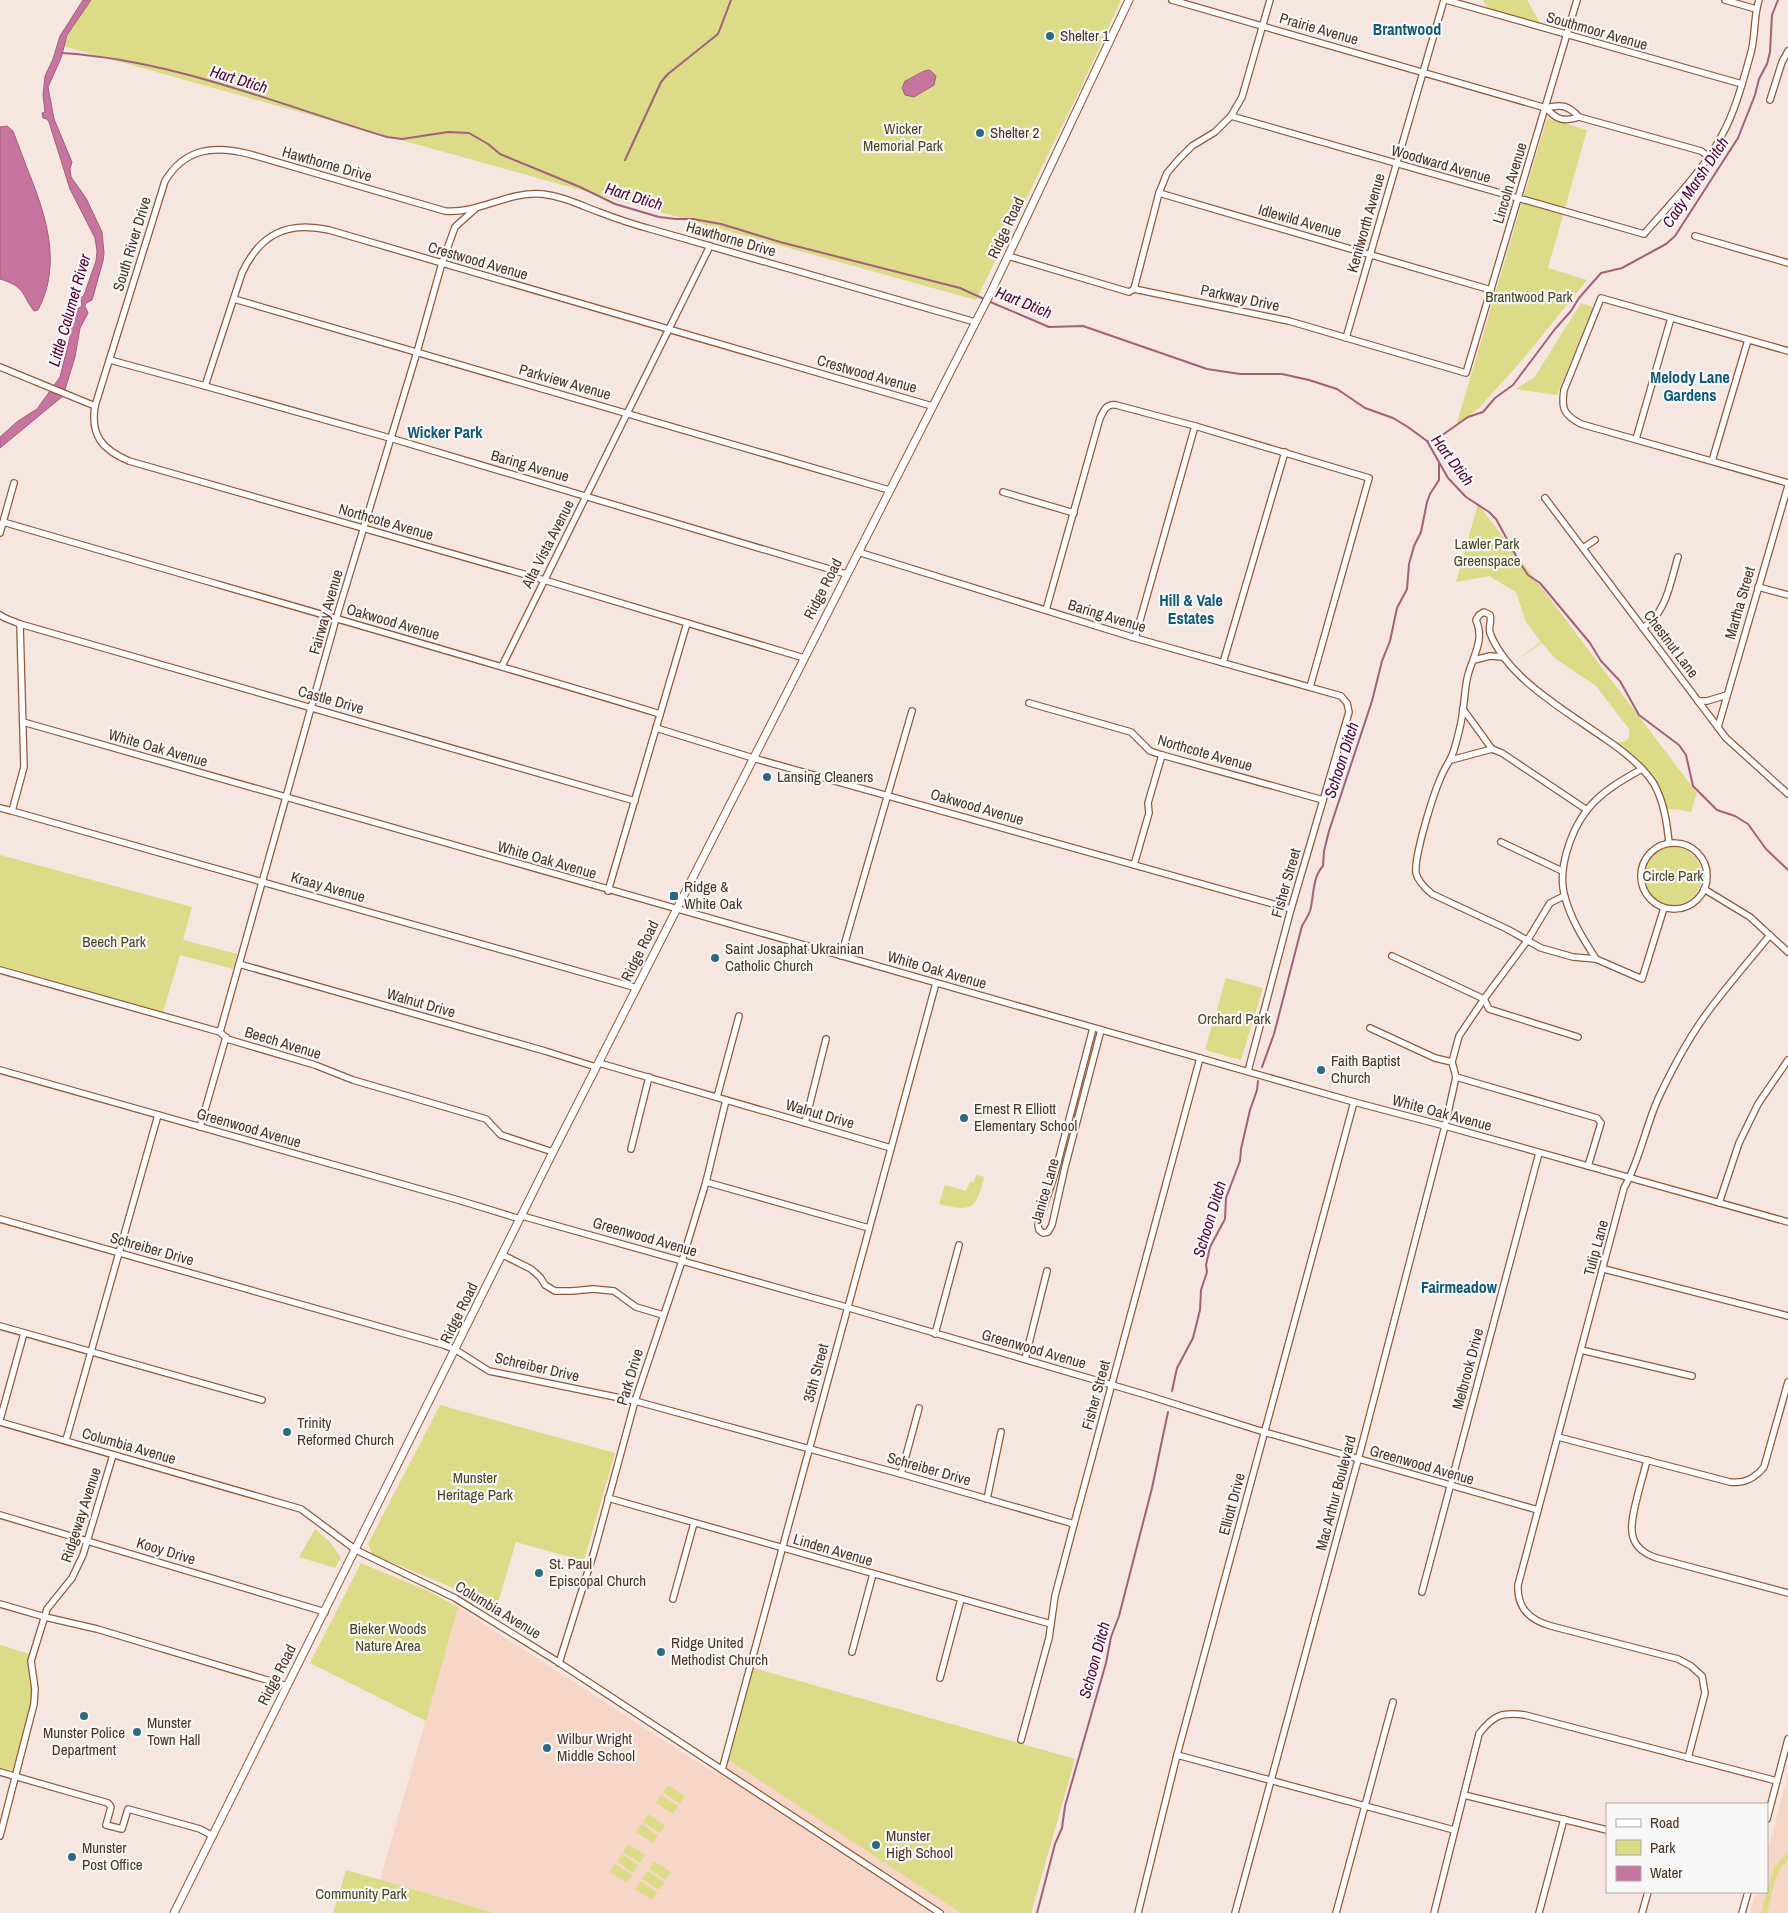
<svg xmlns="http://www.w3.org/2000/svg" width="1788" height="1913" font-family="'Archivo Narrow',sans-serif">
	<rect width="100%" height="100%" fill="#f5e7e0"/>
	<!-- built -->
	<g fill="#f6d7c7">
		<path d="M458,1607l261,169 10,-16 24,-92 322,91 -44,154h-536l-115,-33z"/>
		<path d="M1788,1775v138h-38l6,-21h11v-39z"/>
	</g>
	<!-- green -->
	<g fill="#dbdb88">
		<path d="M91,0h1030l-42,92 -103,208 -913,-254 4,-11z"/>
		<path d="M1483,0h44l13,23 -52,-14z"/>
		<path d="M1547,118l40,12 -39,138 39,12 -63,78 -45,50 -23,18z"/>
		<path d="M1581,303l12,4 -36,88 -42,-6 19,-11z"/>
		<path d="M1478,504l219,289 -6,19 -9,-2 -14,-1c-14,-33 -22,-46 -52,-67 10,1 15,-3 13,-13l-33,-43 -40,-27 -14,-16 -28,19 27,-20 -15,-20 -10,-30 -27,-16 -33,6z"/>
		<circle cx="1673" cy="876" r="29"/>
		<path d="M0,855l192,52 -9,33 54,14 -4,15 -53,-14 -17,57 -163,-46z"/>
		<path d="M1226,978l37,10 -22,72 -36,-10z"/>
		<path d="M976,1175l8,2c-8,33 -12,35 -45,27l6,-19 21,6 4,-9h4z"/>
		<path d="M440,1405l175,48 -31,108 -68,-19 -21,71 -44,-26 -79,-33 -4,-10z"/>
		<path d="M315,1529l15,13 11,16 -6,10 -36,-11z"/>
		<path d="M361,1563l67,28 30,16 -32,114 -116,-58z"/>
		<path d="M0,1645l30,9c-4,15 3,27 4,42l-19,73 -2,2 -13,-2z"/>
		<path d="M753,1668l322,91 -44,154h-70l-232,-153z"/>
		<path d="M668,1785l17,11 -5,8 -17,-12z"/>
		<path d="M661,1795l17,11 -5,8 -17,-11z"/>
		<path d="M648,1814l17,12 -5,7 -17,-11z"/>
		<path d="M642,1824l16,12 -5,7 -17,-11z"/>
		<path d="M628,1844l17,11 -5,8 -17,-11z"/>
		<path d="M1788,1852v8c-14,12 -16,36 -21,53h-6l13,-46z"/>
		<path d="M622,1854l16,11 -5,8 -16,-11z"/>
		<path d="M654,1861l17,11 -6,8 -16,-11z"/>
		<path d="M615,1864l17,11 -5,8 -17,-11z"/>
		<path d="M346,1870l149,43h-162z"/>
		<path d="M648,1871l16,11 -5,8 -17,-11z"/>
		<path d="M641,1881l16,12 -5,7 -17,-11z"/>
	</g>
	<!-- water -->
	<g fill="#c7749f" stroke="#a2607a">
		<path d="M83,0h8l-24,35 -6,23 -13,29 6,32 18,43 -2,7 1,8 15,21 16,34 2,21 -1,8 -11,39 -6,3 -1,3 3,7 -8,15 -5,29 -12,39 -63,52v-11l18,-16 19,-12 23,-32 10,-40v-10l6,-17 6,-4 -1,-8 3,-3 12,-34 1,-10 -2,-13 -25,-49 -21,-67 -2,-3 -4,-1 -1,-5 3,-1 -2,-17 2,-19 8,-17 7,-23z"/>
		<path d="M930,70l6,6 -2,9 -20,12 -9,-2 -3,-7 3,-7c8,-3 17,-11 25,-11z"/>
		<path d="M7,126l6,5c5,12 9,25 14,37 18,45 36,95 11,142l-4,1c-13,-17 -8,-24 -34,-32v-152z"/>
	</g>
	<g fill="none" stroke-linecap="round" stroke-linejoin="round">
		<!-- stream -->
		<g stroke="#a2607a" stroke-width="2">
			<path d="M62,53c112,7 218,52 325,84l15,2 46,-7 21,1 19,11 12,10 80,33 35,17 44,13 17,2h17l28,5 59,18 180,46 24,11"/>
			<path d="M625,160l36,-78 7,-8 50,-40 13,-34"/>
			<path d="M988,301l61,26 34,-1 124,43 33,5h42l27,6 28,9 28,19 28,10 15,9 19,14 21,37 18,19 23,15 7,7 24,44 8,12 12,8 50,60 11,18 19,20 19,34 40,30 7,10 7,31 24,24 18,6 13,8 18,25 22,21"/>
			<path d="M1428,441l13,-5 27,-19 15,-5 12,-14 18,-13 42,-56 16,-18 8,-13 22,-25 21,-5 44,-24 9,-8 63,-98 17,-43 4,-16 8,-15 3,-12 2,-37 6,-15"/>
			<path d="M1262,1067l12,-33 28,-108c3,-5 6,-10 8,-15 4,-13 2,-34 13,-45l1,-15 5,-20 43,-130 10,-40 8,-20 7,-33 10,-19 2,-25 5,-18 7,-14 6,-30 3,-8 9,-14v-17"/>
			<path d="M1172,1391l5,-23 16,-30 7,-28 1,-20 6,-18 -1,-7 4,-18 15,-28 1,-21 14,-37 1,-12 9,-39 7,-20 1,-9"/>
			<path d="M1037,1913l18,-69 7,-16 3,-22 41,-143 5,-26 8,-21 33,-128 16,-76"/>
		</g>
		<defs>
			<g id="minor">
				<path d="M1172,0l374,108c15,-4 22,-3 33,9l122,34 7,5"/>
				<path d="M1446,0l296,84"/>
				<path d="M1725,0l31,9"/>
				<path d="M1770,100l12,-38 6,-11"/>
				<path d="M1546,108c11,12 17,14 33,9"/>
				<path d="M1231,116l413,118c27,-31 59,-63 78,-99 13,-23 21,-54 28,-79 6,-18 3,-38 9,-56"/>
				<path d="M1159,193l332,97"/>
				<path d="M1695,236l93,27"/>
				<path d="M1008,256l121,36 5,-3 155,32 177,52 111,-373"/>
				<path d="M1134,289l25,-96 8,-20 12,-14 13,-13 23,-14 16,-16 11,-19 28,-97"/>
				<path d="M234,299l655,191"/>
				<path d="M1346,338l98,-338"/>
				<path d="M1788,351l-187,-53 -37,92c-3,19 0,25 17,34l207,59"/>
				<path d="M110,360l95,26 37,-113c18,-39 45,-52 87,-43l603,176"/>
				<path d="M0,367l95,39c-5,30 8,44 34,55l415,119 260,78"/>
				<path d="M205,386l185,52 456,136"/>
				<path d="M95,406l70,-225c20,-33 49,-36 84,-27l196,57c33,3 63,-20 97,-17 20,2 38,11 57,18 18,7 36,13 55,18 107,31 214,62 321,92"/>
				<path d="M1636,439l35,-121"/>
				<path d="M1712,461l36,-121"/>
				<path d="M1003,492l71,21"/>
				<path d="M1545,498l181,240 62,56"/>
				<path d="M3,522c219,64 439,126 657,192"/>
				<path d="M0,533l14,-50"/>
				<path d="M1583,548l12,-8"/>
				<path d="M858,552l277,86 206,58 6,7 2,9 -58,197 -43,162"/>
				<path d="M1758,587l30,8"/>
				<path d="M1046,610l54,-192c4,-8 7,-15 16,-13l79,21 174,52 -59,209"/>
				<path d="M0,615l5,3 15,6 615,177"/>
				<path d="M1643,628c24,-16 27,-45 35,-71"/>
				<path d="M1135,638l60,-212"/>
				<path d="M1474,660l16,-4 13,1"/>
				<path d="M1223,663l62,-211"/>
				<path d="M502,666l208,-420"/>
				<path d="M1698,701h9l20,-6"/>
				<path d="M1029,703l102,29 19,19 12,4 161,45"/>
				<path d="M1463,709l29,40"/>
				<path d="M23,722l1331,380 91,24 343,96"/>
				<path d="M1718,727l70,-241"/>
				<path d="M656,728l97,30 538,151"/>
				<path d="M1451,760l41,-11 10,4 85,57"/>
				<path d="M0,808l12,3 12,-44 -4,-143"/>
				<path d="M12,811l625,177"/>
				<path d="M1501,842l61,29"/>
				<circle cx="1674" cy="876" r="33"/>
				<path d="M1134,865l15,-52 -1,-10 14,-48"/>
				<path d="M1704,889l46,28 38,35"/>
				<path d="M608,891l79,-268"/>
				<path d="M1664,908l-22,71 -46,-20 -23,-2 -32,-9 -34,-19 -75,-35c-6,-5 -14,-12 -16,-21 -2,-17 17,-78 25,-96 4,-10 10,-17 13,-27 4,-14 8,-27 9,-41 2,-12 2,-23 5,-34 5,-19 17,-35 8,-55l3,-5 5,-3 6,3c2,7 -2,12 0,18 17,45 76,78 114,105 18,12 38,27 50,46 10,18 13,39 15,59"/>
				<path d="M841,956l71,-245"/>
				<path d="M1392,956l92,43 5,10 89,28"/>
				<path d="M1596,959c-12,-19 -25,-39 -31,-62 -8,-26 5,-65 22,-87 14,-18 35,-30 55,-41"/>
				<path d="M239,964l306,87 51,16"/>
				<path d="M0,970l220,62 7,7 88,26 38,15 133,39 15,16 52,17"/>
				<path d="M1093,1028l-38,145 -17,52 1,5 4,3 5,-1 4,-7 13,-58 36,-137"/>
				<path d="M1370,1028l65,30 17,4 4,15 141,41 4,5 -13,43"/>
				<path d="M220,1032l116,-413 81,-267 25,-89 13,-36 20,-18"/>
				<path d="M1452,1062l7,-26 25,-37 43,-58 23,-38 14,-7"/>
				<path d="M599,1063l292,85"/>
				<path d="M0,1070l458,130 62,19"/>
				<path d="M717,1097l22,-81"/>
				<path d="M805,1123l21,-84"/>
				<path d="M200,1127l26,-90"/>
				<path d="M631,1149l18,-72"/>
				<path d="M706,1182l163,46"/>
				<path d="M1719,1203l20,-60 19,-39 30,-44"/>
				<path d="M522,1216l324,91 297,87 121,38 274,78"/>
				<path d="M0,1219l444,126 12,5 33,21 146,30 266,73 173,50"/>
				<path d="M503,1255l28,14 9,8 5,8 10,6h17l21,-2 21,2 22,16 27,8"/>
				<path d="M1604,1269l184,47"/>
				<path d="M0,1326l262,74"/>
				<path d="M935,1334l24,-89"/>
				<path d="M1581,1350l111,26"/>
				<path d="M1025,1359l22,-88"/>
				<path d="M0,1420l24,-87"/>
				<path d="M0,1422l301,87 55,41 99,48 100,62 385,253"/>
				<path d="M1558,1437l172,45c15,2 25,-4 34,-15l24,-85"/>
				<path d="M66,1440l92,-325"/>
				<path d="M1647,1460c-3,13 -7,25 -10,38 -7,27 -12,50 20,60l131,35"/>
				<path d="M901,1474l18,-66"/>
				<path d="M608,1498l443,126"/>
				<path d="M987,1499l14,-67"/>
				<path d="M0,1515l325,97"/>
				<path d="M1422,1592l117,-439"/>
				<path d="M673,1599l21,-76"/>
				<path d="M0,1604l45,13 52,12 190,57"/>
				<path d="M852,1652l21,-78"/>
				<path d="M559,1663l35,-111 41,-151 47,-140 24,-79 20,-82"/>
				<path d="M940,1678l21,-79"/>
				<path d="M1021,1740l28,-102 6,-42 19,-72 126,-466"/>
				<path d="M1177,1755l277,75"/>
				<path d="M1688,1758l17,-65 -3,-17 -11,-10 -13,-7 -127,-33c-22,-6 -34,-18 -33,-41l106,-397c16,-28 21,-60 34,-89 14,-30 30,-60 49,-86 20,-27 42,-52 63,-78"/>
				<path d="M722,1770l214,-787"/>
				<path d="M0,1772l108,31 3,4 -5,18 16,4 6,-20 72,20 13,7"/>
				<path d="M1464,1795l143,35"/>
				<path d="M1767,1819l21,-80"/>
				<path d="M0,1836l34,-132 1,-15 -4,-28 16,-52 25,-31 11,-23 30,-100"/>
				<path d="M1138,1913l39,-158 177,-653"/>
				<path d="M1235,1913l123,-453 87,-334 11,-49"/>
				<path d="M1336,1913l57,-211"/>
				<path d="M1434,1913l45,-179c14,-19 23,-22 46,-19l252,66"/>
				<path d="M1539,1913l25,-94"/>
				<path d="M1642,1913l6,-21"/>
				<path d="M1742,1913l6,-21"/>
			</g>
			<path id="major" d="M174,1913l379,-761 438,-860 138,-292"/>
		</defs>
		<!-- minor casing -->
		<use href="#minor" stroke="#945838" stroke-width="8"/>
		<!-- major casing -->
		<use href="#major" stroke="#945838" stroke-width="9"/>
		<!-- minor -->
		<use href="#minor" stroke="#fff" stroke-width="5.5"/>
		<!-- major -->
		<use href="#major" stroke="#fff" stroke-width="7"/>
	</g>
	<!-- markers -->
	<g fill="#2f6981" stroke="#f7f7f7" stroke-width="2">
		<circle cx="1050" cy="36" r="5"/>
		<circle cx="980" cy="133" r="5"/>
		<circle cx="767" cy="777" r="5"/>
		<rect x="669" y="891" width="10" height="10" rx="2.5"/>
		<circle cx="715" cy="958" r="5"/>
		<circle cx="1321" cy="1070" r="5"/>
		<circle cx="964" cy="1118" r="5"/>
		<circle cx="287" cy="1432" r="5"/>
		<circle cx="539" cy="1573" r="5"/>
		<circle cx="661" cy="1652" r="5"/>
		<circle cx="84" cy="1716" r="5"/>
		<circle cx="137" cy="1732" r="5"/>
		<circle cx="547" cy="1748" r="5"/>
		<circle cx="876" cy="1845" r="5"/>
		<circle cx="72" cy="1857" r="5"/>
	</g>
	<g text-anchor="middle" stroke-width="4.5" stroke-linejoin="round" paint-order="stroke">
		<!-- street labels -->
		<g font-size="15" fill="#4c3223" stroke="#f7f7f7">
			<text transform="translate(1319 29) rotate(16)" y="5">Prairie Avenue</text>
			<text transform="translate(1597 31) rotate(16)" y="5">Southmoor Avenue</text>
			<text transform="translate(327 164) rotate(16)" y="5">Hawthorne Drive</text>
			<text transform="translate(1441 164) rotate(16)" y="5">Woodward Avenue</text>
			<text transform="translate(1510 183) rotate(-73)" y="5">Lincoln Avenue</text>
			<text transform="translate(1300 221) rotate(16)" y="5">Idlewild Avenue</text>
			<text transform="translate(1366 223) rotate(-74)" y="5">Kenilworth Avenue</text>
			<text transform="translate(1006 228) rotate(-65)" y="5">Ridge Road</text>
			<text transform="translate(731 239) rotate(16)" y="5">Hawthorne Drive</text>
			<text transform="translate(132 244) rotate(-73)" y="5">South River Drive</text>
			<text transform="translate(478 261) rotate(16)" y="5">Crestwood Avenue</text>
			<text transform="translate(1240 298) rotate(12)" y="5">Parkway Drive</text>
			<text transform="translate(867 374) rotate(16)" y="5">Crestwood Avenue</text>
			<text transform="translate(565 382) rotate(16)" y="5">Parkview Avenue</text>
			<text transform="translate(530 466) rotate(16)" y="5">Baring Avenue</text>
			<text transform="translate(386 522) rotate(16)" y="5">Northcote Avenue</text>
			<text transform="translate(548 544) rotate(-63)" y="5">Alta Vista Avenue</text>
			<text transform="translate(823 589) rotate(-63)" y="5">Ridge Road</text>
			<text transform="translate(1740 603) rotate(-74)" y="5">Martha Street</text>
			<text transform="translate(326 612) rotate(-74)" y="5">Fairway Avenue</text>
			<text transform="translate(1107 616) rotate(17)" y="5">Baring Avenue</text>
			<text transform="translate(393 622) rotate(16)" y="5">Oakwood Avenue</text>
			<text transform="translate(1671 644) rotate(53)" y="5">Chestnut Lane</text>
			<text transform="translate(331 700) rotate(16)" y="5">Castle Drive</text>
			<text transform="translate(158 748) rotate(16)" y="5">White Oak Avenue</text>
			<text transform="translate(1205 753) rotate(16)" y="5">Northcote Avenue</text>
			<text transform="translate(977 807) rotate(16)" y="5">Oakwood Avenue</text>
			<text transform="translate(547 860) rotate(16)" y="5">White Oak Avenue</text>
			<text transform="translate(1286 883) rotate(-74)" y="5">Fisher Street</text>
			<text transform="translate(328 887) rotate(16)" y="5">Kraay Avenue</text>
			<text transform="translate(640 951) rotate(-64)" y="5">Ridge Road</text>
			<text transform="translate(937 970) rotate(16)" y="5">White Oak Avenue</text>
			<text transform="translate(421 1003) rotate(16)" y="5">Walnut Drive</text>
			<text transform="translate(283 1043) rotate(17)" y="5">Beech Avenue</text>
			<text transform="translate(1442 1113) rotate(15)" y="5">White Oak Avenue</text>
			<text transform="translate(820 1114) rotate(16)" y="5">Walnut Drive</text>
			<text transform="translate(249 1128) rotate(16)" y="5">Greenwood Avenue</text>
			<text transform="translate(1045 1191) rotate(-74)" y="5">Janice Lane</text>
			<text transform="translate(645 1237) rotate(16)" y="5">Greenwood Avenue</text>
			<text transform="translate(1596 1248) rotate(-75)" y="5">Tulip Lane</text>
			<text transform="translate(152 1249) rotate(16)" y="5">Schreiber Drive</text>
			<text transform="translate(459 1313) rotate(-64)" y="5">Ridge Road</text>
			<text transform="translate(1034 1349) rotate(16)" y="5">Greenwood Avenue</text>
			<text transform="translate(537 1367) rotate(13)" y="5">Schreiber Drive</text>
			<text transform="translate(1468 1369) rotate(-75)" y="5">Melbrook Drive</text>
			<text transform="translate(816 1373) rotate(-75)" y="5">35th Street</text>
			<text transform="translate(630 1377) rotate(-73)" y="5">Park Drive</text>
			<text transform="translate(1096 1395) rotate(-75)" y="5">Fisher Street</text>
			<text transform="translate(129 1446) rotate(16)" y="5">Columbia Avenue</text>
			<text transform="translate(1422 1465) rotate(16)" y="5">Greenwood Avenue</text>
			<text transform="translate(929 1469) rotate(16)" y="5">Schreiber Drive</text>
			<text transform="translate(1336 1493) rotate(-75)" y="5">Mac Arthur Boulevard</text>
			<text transform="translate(1232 1504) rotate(-75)" y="5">Elliott Drive</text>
			<text transform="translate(81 1515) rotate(-72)" y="5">Ridgeway Avenue</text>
			<text transform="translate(833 1550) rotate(16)" y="5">Linden Avenue</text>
			<text transform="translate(166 1551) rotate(17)" y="5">Kooy Drive</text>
			<text transform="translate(498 1610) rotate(31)" y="5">Columbia Avenue</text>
			<text transform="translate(277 1675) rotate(-63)" y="5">Ridge Road</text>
		</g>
		<!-- poi labels -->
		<g font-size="15" fill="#4c3223" stroke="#f7f7f7" text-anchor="start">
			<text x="1060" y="41">Shelter 1</text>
			<text x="990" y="138">Shelter 2</text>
			<text x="777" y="782">Lansing Cleaners</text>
			<text x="684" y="892">Ridge &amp;<tspan x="684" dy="17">White Oak</tspan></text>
			<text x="725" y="954">Saint Josaphat Ukrainian<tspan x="725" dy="17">Catholic Church</tspan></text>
			<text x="1331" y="1066">Faith Baptist<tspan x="1331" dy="17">Church</tspan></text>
			<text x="974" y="1114">Ernest R Elliott<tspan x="974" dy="17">Elementary School</tspan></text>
			<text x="297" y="1428">Trinity<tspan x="297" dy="17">Reformed Church</tspan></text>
			<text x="549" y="1569">St. Paul<tspan x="549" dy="17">Episcopal Church</tspan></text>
			<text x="671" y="1648">Ridge United<tspan x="671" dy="17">Methodist Church</tspan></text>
			<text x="147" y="1728">Munster<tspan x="147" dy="17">Town Hall</tspan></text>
			<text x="84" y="1738" text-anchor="middle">Munster Police<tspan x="84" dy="17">Department</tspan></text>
			<text x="557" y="1744">Wilbur Wright<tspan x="557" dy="17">Middle School</tspan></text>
			<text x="886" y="1841">Munster<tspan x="886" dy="17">High School</tspan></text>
			<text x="82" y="1853">Munster<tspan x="82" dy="17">Post Office</tspan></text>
		</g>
		<!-- park labels -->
		<g font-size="15" fill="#474720" stroke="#f7f7f7">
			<text x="903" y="134">Wicker<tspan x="903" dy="17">Memorial Park</tspan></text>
			<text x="1529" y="302">Brantwood Park</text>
			<text x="1487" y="549">Lawler Park<tspan x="1487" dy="17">Greenspace</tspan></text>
			<text x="1673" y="881">Circle Park</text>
			<text x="114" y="947">Beech Park</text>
			<text x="1234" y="1024">Orchard Park</text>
			<text x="475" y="1483">Munster<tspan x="475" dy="17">Heritage Park</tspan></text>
			<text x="388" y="1634">Bieker Woods<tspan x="388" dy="17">Nature Area</tspan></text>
			<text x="361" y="1899">Community Park</text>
		</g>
		<!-- neighbourhood labels -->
		<g font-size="16" font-weight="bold" fill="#0f5974" stroke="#f7f7f7">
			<text x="1407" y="35">Brantwood</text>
			<text x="1690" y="383">Melody Lane<tspan x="1690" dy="18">Gardens</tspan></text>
			<text x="445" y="438">Wicker Park</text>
			<text x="1191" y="606">Hill &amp; Vale<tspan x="1191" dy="18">Estates</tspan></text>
			<text x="1459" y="1293">Fairmeadow</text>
		</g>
		<!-- water labels -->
		<g font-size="16" font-style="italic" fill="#4f0233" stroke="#f7f7f7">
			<text transform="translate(239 79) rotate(17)" y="6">Hart Dtich</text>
			<text transform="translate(1695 182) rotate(-56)" y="6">Cady Marsh Ditch</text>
			<text transform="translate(634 196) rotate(17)" y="6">Hart Dtich</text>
			<text transform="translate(1024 302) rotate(22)" y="6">Hart Dtich</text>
			<text transform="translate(69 310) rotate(-74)" y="6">Little Calumet River</text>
			<text transform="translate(1453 460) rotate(53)" y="6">Hart Dtich</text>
			<text transform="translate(1341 760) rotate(-72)" y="6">Schoon Ditch</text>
			<text transform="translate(1209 1219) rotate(-73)" y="6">Schoon Ditch</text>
			<text transform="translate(1094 1660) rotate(-75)" y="6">Schoon Ditch</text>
		</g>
	</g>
	<!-- legend -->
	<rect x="1606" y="1803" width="162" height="90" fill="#f7f7f7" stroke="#b3a8a2"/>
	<rect x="1616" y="1819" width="25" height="8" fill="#ffffff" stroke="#b3a8a2"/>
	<text x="1650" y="1828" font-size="15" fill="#4c3223">Road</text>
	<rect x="1616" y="1840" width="25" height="15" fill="#dbdb88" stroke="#b3a8a2"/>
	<text x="1650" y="1853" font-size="15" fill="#4c3223">Park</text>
	<rect x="1616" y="1866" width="25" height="15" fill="#c7749f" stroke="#b3a8a2"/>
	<text x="1650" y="1878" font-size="15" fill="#4c3223">Water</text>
</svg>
